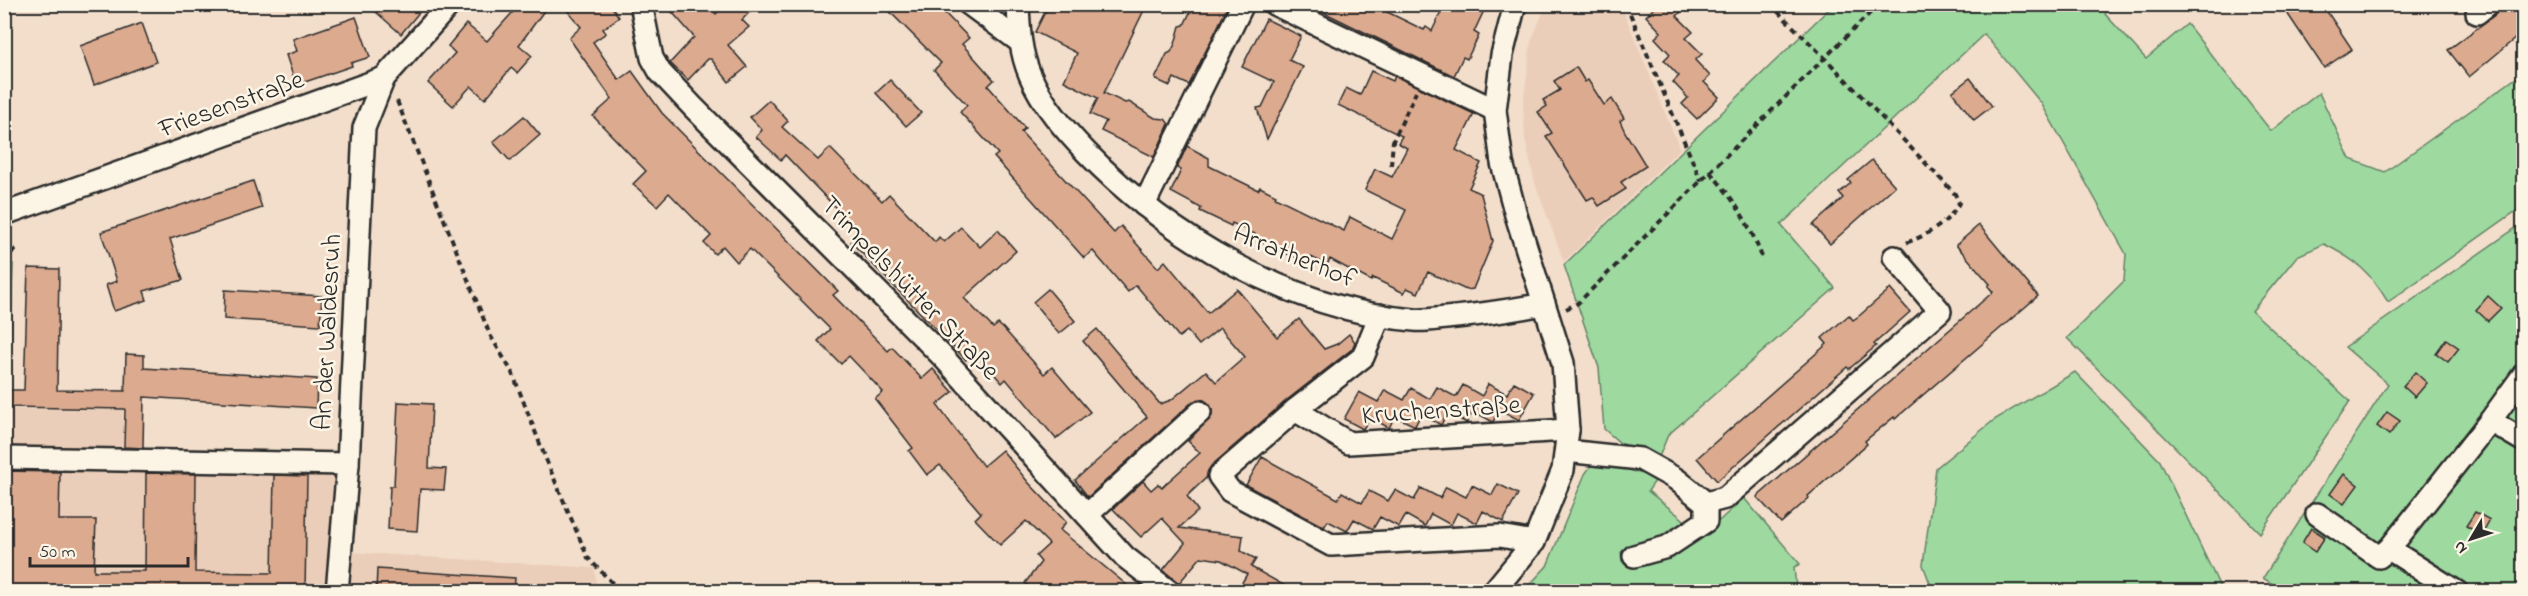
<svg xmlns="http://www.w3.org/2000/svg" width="2528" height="596" font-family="'Indie Flower',sans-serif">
	<rect width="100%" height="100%" fill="#f2decb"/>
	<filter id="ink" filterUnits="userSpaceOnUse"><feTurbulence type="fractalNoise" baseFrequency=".0167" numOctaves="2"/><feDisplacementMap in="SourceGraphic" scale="12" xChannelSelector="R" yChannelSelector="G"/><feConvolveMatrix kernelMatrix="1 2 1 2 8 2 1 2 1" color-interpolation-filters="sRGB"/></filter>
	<g filter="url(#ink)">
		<!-- built -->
		<g fill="#ebceb9">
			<path d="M1546,5h75l59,144 -116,113 -29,-79 -10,-44 -2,-34 8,-63z"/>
			<path d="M9,409l114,1v43l214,2 -3,96 260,17 4,23 -593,1 -1,-141z"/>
		</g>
		<!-- green -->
		<g fill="#9ed9a0" stroke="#648266" stroke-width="1.5">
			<path d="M1833,5h282l-10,9 41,45 41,-35 84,107 48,-38 31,66 35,13 138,-99v133l-135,96c-18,-30 -32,-42 -64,-58l-27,12 -45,55 98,90 -90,132 -193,-195 57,-57 2,-27 -85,-151 -57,-69 -203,191 54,63 -167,147 -9,22 -39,-14 -16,-14 -5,-61 -35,-103z"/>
			<path d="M2523,223v368l-238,1 -22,-14 125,-194 -43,-37z"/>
			<path d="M13,264l-7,187h-2v-185z"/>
			<path d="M2075,372l85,89 61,128 -2,2h-286l-10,-26 13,-97 58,-48z"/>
			<path d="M1595,460l62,18 -9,13 35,28 4,9 -27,15 -39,9 1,9 44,-4 54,-37 24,-22 56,66 -6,3 2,21 -6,3 -267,1 24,-26 38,-92z"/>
		</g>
		<!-- building -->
		<g fill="#dcaa8f" stroke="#2b2b2b" stroke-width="1.5">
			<path d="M367,4h59l-25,30z"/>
			<path d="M520,4h29l-30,41 13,11 -15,17 -6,-5 -26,31 -14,-13 -18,20 -25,-23 27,-30 -7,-7 18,-22 21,17z"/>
			<path d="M562,4h48l9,13 -16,12 3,4 -13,9 26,38 13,-9 30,42 176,178 -5,4 55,56 4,-4 30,32 11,-10 20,23 -16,13 46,61 19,-16 26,32 38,40 -6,8 74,61h-101l-8,-8 16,-21 -5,-6 13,-12 -23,-23 -26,24 -25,-26 6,-6 -41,-48 -13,10 -18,-24 4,-3 -38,-49 8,-7 -34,-36 -8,8 -23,-23 12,-12 -80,-80 -13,13 -14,-16 -8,8 -11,-11 7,-7 -42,-43 -12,13 -24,-22 13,-13 -53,-55 19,-17 -43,-61 12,-11z"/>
			<path d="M665,4h42l9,10 10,-10h31l-15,16 7,7 -21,18 19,22 -18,15 -18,-23h-3l-20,21 -18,-17 24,-26z"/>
			<path d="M882,4h54l33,34 -7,6 32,36 -6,6 37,42 -4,4 93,101 7,-7 37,42 7,-7 43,52 29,-24 40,48 22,-18 25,30 13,-5 12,-10 6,8 -3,7 -65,51 -76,66 -5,12 -19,18 11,15 -19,17 64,8 -2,15 15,8 -5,8 43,24h-57l10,-17 -26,-14 -20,-3 -22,26 -16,-13 22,-27 -23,-25 -21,19 -28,-28 30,-28 8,9 7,-6 4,3 38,-34 -12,-12 24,-25v-7l-8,-9 -6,-1 -7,4 -103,94 -13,-17 72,-63 -64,-76 14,-12 63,75 11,-4 35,-29 10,11 29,-25 -25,-29 -21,17 -12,-14 -8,6 -43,-52 -8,7 -35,-41 -9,7 -90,-101 4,-3 -38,-42 7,-7 -33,-35 7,-7z"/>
			<path d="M1049,4h98l-43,89 21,10 4,-1 26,16 10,1 4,5 -15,33 -53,-26 5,-10 -16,-7 8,-16 -34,-17 13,-28 -42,-21z"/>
			<path d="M1194,4h35l-40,81 -15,-7 -4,8 -15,-7 12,-25 4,-2 4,-8 5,-18 4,-1z"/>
			<path d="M1307,4h64l53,26 2,-3 6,4 13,-27h42l-13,28 5,3 -12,24 -4,-2 -9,19z"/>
			<path d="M1658,4h31l-12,12 16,16 -7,6 16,16 -7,6 15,16 -6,6 15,15 -22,22 -15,-15 6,-6 -15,-16 6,-6 -15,-16 6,-6 -15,-16 6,-6 -15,-16z"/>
			<path d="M2281,4h41l30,45 -28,19z"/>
			<path d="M2503,4h20v28l-54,45 -21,-27 48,-36z"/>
			<path d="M356,17l14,40 -19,6 1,3 -56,19 -10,-30 11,-4 -4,-12z"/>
			<path d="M1266,19l35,17 -12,24 14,7 -36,72 -10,-31 5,-1 12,-25 -32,-15z"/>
			<path d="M142,23l14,39 -62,23 -14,-39z"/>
			<path d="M1576,67l9,15 3,-2 16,25 8,-6 12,19 -4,3 5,11 21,34 -25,16 5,7 -27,17 -6,-9 -6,3 -41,-64 6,-3 -14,-21 9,-6 -4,-6 17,-10 -6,-9z"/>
			<path d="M1371,71l22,10 2,-5 79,38 -18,36 25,13 -12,25 12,6 12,47 -20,48 -7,1 -38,-18 -10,21 -11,-5 -3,5 -31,-15 -2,3 -41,-22 -3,6 -16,-8 -3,7 -51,-25 -2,-5 -23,-11 -1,3 -31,-15 1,-3 -30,-16 10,-22 -4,-2 10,-22 22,12v8l49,24 2,-3 16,8 -1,2 69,34 6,-14 42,22 14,-29 -41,-20 10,-21 17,8 15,-29 -9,-5 4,-7 -64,-31 8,-17 14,7z"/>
			<path d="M1970,78l22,28 -18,14 -22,-28z"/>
			<path d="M890,80l31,33 -15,13 -30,-33z"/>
			<path d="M769,100l19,21 -6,6 36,33 12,-12 52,53 7,-7 46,48 4,-5 5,5 17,-15 19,20 18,-17 18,21 -52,47 29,30 5,-4 5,4 41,46 8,-7 38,45 -34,27 -50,-60 -4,4 -27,-31 -9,8 -115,-118 9,-9 -75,-78 -4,5 -25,-23 6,-7 -12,-13z"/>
			<path d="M524,116l16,19 -30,26 -17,-19z"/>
			<path d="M1872,160l23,26 -65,58 -17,-19 30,-27 -4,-5 12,-10 -3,-3z"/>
			<path d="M253,181l9,27 -92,31 13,41 -39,11 3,9 -33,11 -8,-26 11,-4 -16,-49z"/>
			<path d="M1979,225l59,71 -143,123 -1,-2 -29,24 2,3 -59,52 1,2 -28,25 -24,-26 236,-205 -5,-6 2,-2 -34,-39z"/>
			<path d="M28,268l31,1 -2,121 68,1 1,-37 18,1v13l173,11 -1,29 -172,-11 -1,51 -19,-1 1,-38 -116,-2v-17h15z"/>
			<path d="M1048,289l27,32 -16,13 -26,-32z"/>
			<path d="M1890,289l20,23 -36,32 2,2 -27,23 -2,-2 -130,114 -20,-23 130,-114 -5,-6 27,-23 4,5 6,-4z"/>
			<path d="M225,290l97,6 -2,29 -96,-6z"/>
			<path d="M2488,296l13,12 -13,13 -12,-11z"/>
			<path d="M2446,339l13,9 -11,14 -12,-9z"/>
			<path d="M2415,372l12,11 -12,14 -12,-11z"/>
			<path d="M1514,382l20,11 -15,27 -20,-11 -6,13 -20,-11 -6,12 -20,-10 -6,12 -20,-11 -6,12 -20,-10 -6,12 -19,-11 -7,12 -19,-10 15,-27 19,10 7,-12 19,10 7,-12 19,11 7,-12 19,10 7,-12 19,11 6,-12 19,10z"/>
			<path d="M398,402l34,2 -3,64 17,1 -2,21 -24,-1 -3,42 -29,-2 2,-43h4z"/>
			<path d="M2387,412l13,9 -11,14 -12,-9z"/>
			<path d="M1262,457l76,42 4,-7 20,11 7,-12 19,10 7,-11 19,10 7,-12 19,10 6,-11 20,10 6,-12 20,10 6,-11 20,10 -15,28 -20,-11 -6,12 -20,-10 -6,12 -20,-11 -6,12 -19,-11 -7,12 -19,-10 -7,12 -19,-10 -7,12 -19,-10 -4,6 -78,-42z"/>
			<path d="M4,471l56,1 -1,48h37l-2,51h51l1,-98 50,1 -1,98 77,1 2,-98 33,1 -2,115h-301z"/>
			<path d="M2344,474l14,11 -14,19 -14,-10z"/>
			<path d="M2475,512l15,8 -8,15 -16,-9z"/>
			<path d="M2311,528l14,9 -10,15 -13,-9z"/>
			<path d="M377,569l138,9 -1,13h-138z"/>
		</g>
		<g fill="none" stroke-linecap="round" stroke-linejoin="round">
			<defs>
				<g id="minor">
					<path d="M641,4l11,54 8,14 33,35 249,249 183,201 45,35"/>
					<path d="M969,4l50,37"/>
					<path d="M1018,4c1,25 2,48 12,71 12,29 35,55 56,77 84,87 206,158 328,168 10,1 22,-1 32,-2 33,-3 66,-8 98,-14"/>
					<path d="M1274,4l221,106"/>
					<path d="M2477,13l11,-9"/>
					<path d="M1144,205l99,-201"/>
					<path d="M4,214l380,-136 66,-74"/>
					<path d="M1295,410l68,-53 17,-42"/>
					<path d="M2490,421l34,-47"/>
					<path d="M1566,451l74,8 36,20 30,24 19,-5 215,-187 -46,-54"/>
					<path d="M4,458l344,6"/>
					<path d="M2317,514l62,43 10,-8"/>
					<path d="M1087,515l113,-103"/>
					<path d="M1534,542l-34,-6 -169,9 -101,-54 -11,-15 76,-66 54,33 219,-13"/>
					<path d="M1634,556l33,-9 39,-26v-18"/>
					<path d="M337,592l11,-128 16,-336 20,-50"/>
					<path d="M1493,592l41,-50 29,-72 5,-40 -5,-67 -47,-148 -14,-52 -7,-53 7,-55 13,-51"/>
					<path d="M2457,592l-68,-43 101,-128 34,20"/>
				</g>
			</defs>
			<!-- minor casing -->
			<use href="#minor" stroke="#2b2b2b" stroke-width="26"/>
			<!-- path -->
			<g stroke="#2b2b2b" stroke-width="4" stroke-dasharray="6 4.5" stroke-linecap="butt">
				<path d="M1626,4l75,177"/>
				<path d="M1770,4l55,54 130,136 4,9c-11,21 -32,32 -53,40"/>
				<path d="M397,101l93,234 22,37 35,90 41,96 33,34"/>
				<path d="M1391,165l2,-24 23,-49"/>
				<path d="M1710,172c25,29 38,49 52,85"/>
				<path d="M4,260l15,-14"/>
				<path d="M1566,309l12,-6 301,-299"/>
			</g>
			<!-- minor -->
			<use href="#minor" stroke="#fcf5e5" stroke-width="21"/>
		</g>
	</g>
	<g text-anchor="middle" stroke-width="5" stroke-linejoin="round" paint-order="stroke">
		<!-- street labels -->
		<g font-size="27" fill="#2b2b2b" stroke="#fcf5e5">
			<text transform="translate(231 103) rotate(-20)" y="9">Friesenstraße</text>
			<text transform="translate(1295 255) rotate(22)" y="9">Arratherhof</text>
			<text transform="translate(911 287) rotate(46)" y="9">Trimpelshütter Straße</text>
			<text transform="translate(326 332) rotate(-87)" y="9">An der Waldesruh</text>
			<text transform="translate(1441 409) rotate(-4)" y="9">Kruchenstraße</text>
		</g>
	</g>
	<!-- margin -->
	<rect width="2528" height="596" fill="none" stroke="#fcf5e5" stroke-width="24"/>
	<rect x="12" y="12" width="2504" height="572" fill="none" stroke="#2b2b2b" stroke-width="2" filter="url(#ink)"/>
	<!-- north arrow -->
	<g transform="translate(2471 539) rotate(231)" stroke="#fcf5e5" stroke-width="4.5" paint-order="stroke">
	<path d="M0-4.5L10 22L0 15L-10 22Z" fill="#2b2b2b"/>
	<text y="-9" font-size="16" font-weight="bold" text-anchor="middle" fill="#2b2b2b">N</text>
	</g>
	<!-- scale -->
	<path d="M30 557v9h158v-9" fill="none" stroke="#2b2b2b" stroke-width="3"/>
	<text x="39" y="557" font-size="18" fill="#2b2b2b" stroke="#fcf5e5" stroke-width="4.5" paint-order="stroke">50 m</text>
</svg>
